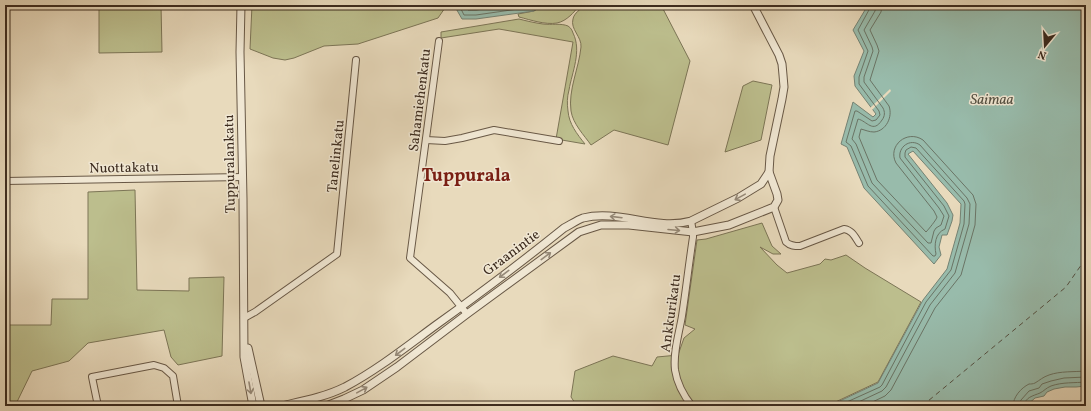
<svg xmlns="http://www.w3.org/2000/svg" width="1091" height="411" font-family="Vollkorn,serif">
	<rect width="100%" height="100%" fill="#e8dabc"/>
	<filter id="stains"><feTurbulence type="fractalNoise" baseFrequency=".005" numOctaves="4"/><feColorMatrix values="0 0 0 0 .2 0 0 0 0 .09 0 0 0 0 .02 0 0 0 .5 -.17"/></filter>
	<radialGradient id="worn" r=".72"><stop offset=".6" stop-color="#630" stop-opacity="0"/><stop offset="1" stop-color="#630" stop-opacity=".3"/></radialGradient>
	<!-- green -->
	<g fill="#bcbe8d" stroke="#7c7556">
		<path d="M99,5h62l1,47 -63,1z"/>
		<path d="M252,5h195l-9,13 -80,26 -34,2 -30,12 -9,2 -12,-2 -23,-9z"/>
		<path d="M543,5h37c-6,7 -13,16 -23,18 -12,2 -26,-3 -38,-6l-1,-3 16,-3z"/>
		<path d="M585,5h76l29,56 -22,84 -54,-15 -23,15c-7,-10 -18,-21 -20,-34 -3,-21 8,-43 10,-64 1,-10 -11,-18 -8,-28 1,-6 8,-10 12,-14z"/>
		<path d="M519,19c8,2 16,4 24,5 8,1 18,-1 25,2 3,2 4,4 5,7 9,18 -1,39 -4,57 -2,7 -2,14 -1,21 1,13 9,23 17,33l-29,-5 17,-97 -74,-13 -58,9v-6z"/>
		<path d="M753,81l19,4 -11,55 -36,12 18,-66z"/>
		<path d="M135,190l2,100 52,1v-13l35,-1 -2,79 -44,9 -7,-8 -7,-27 -76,13 -19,18 -37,10 -17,35h-10v-81h46l1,-26h36v-107z"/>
		<path d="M762,223l10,23 9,8h-8l-13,-7 17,18 10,8 33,-9 5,-5 6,1 15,-5 19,13 56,34 -43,80 -51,24h-250l-6,-9 4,-26 38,-15 39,10 5,-9 21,-2 6,-17 11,-9 -10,-4 12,-85 9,-1z"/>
	</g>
	<!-- water -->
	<g fill="#98bbab" stroke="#748273">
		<path d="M454,5h88l-8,6 -58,8h-14z"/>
		<path d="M868,5h218v381l-10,1h-11l-11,2 -7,3 -3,4 -9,2 -9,8h-197l49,-23 45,-83 24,-31 13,-46 1,-19 -48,-53 -5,3 39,49 6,12 -1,6 -5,14h-5l-3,12 2,8 -7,9 -70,-76 -17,-41 -6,-3 12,-42 20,15 3,-3 -21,-28 -1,-10 10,-25 -11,-21z"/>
	</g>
	<!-- pier -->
	<path fill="#e8dabc" d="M890,89l1,2 -19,19 -2,-2z"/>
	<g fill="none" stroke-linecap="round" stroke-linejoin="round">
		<!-- shore -->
		<g stroke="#6a7465" stroke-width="1">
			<path d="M459,5l5,10h12l56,-8 3,-2"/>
			<path d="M465,5l3,5h8l36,-5"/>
			<path d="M838,406l42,-19 2,-2 44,-83 25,-32 13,-46 1,-20 -1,-3 -48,-53 -5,-1 -5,3 -1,3v4l39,49 5,10 -4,13c-10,4 -11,16 -9,25l-1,2h-2l-65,-70 -17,-40 -5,-4 9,-31h2l15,10 4,-1 4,-5 -1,-4 -20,-27v-7l9,-26 -10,-21 12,-22 1,-3"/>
			<path d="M850,406l32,-15 4,-4 44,-82 25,-32 14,-49 1,-20 -3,-6 -47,-53c-10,-7 -22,2 -20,13l39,50 5,8 -3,9 -5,3 -2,3 -3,12h-3l-56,-60 -16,-39 -4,-5 6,-20c9,2 15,15 24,1 3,-4 3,-8 1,-12l-19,-26v-5l9,-26 -1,-4 -8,-17 11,-19 1,-6"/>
			<path d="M864,406l21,-10 6,-6 44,-82 26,-33 14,-50 1,-21 -3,-9 -50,-55c-16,-11 -36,6 -27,23l38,48 3,6c0,2 -9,13 -11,15l-49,-52 -18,-43 2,-8c4,1 8,3 13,3 12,-1 19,-15 15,-26l-19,-26 9,-29 -2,-6 -7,-15 11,-18 1,-7"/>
			<path d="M1013,406c0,-9 8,-18 16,-22 2,0 4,0 6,-1 5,-3 8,-6 14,-8 11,-4 25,-3 37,-4"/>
			<path d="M1019,406l2,-6 8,-9 10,-3 3,-4 9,-3 13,-3 22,-1"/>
			<path d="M1024,406c1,-9 9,-10 16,-13 4,-2 6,-5 11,-7 11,-4 24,-3 35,-4"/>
		</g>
		<!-- ferry -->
		<path stroke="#545042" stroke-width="1" stroke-dasharray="5 4" stroke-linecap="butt" d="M922,406l144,-119 20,-29"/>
		<defs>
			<g id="minor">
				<path d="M439,41l-29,217 40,35 17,21"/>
				<path d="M426,140l19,1 17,-3 32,-8 65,11"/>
				<path d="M5,181l238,-4"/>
				<path d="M774,207l12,35c4,4 9,4 14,4l44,-17c8,1 11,8 15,14"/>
				<path d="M691,221l2,11v5c-4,26 -7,53 -11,79 -3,18 -9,36 -7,54 2,13 9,26 17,36"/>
				<path d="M244,318l11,-6 82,-58 19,-194"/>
				<path d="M98,406l-6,-29 62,-12 10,3 9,8 5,30"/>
			</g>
			<g id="tertiary">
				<path d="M241,5l-1,47 3,147 1,158 9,49"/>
				<path d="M248,348l13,58"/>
				<path d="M281,406c22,-5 44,-9 64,-19 32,-17 61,-40 91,-62 43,-31 86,-63 128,-97 6,-3 13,-8 19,-10 36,-9 72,13 108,3l47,-23 18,-11 5,-3 8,-12 1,-16 12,-57 2,-12 -1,-12 -1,-11 -3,-9 -26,-50"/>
				<path d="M326,406l18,-7 19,-9 34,-23 70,-53 112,-82 22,-7h28l64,7 36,-7 45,-18 4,-7 -1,-6 -8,-22"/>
			</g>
		</defs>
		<!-- minor casing -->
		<use href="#minor" stroke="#685846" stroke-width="8"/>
		<!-- tertiary casing -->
		<use href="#tertiary" stroke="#685846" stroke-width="9"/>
		<!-- minor -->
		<use href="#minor" stroke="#f0e7d3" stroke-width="6"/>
		<!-- tertiary -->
		<use href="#tertiary" stroke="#f0e7d3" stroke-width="7"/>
	</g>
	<!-- one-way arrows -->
	<defs><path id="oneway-shaft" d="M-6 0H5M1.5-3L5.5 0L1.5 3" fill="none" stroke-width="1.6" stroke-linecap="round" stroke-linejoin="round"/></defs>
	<g stroke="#968a79">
		<use href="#oneway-shaft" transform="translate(740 197) rotate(151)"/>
		<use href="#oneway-shaft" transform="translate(616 217) rotate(-173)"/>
		<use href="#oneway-shaft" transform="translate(674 230) rotate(5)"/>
		<use href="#oneway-shaft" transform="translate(546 256) rotate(-37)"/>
		<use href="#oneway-shaft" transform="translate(504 274) rotate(143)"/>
		<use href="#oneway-shaft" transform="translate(400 352) rotate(143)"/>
		<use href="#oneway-shaft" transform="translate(250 388) rotate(80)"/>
		<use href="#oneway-shaft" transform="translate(362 390) rotate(-29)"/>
	</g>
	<g text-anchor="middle" stroke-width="3" stroke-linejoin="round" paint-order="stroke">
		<!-- street labels -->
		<g font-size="14" fill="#3d2c1f" stroke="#f0e7d3">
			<text transform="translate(419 100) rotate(-83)" y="5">Sahamiehenkatu</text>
			<text transform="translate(335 156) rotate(-84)" y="5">Tanelinkatu</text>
			<text transform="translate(229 164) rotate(-91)" y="5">Tuppuralankatu</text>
			<text transform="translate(124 167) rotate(-1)" y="5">Nuottakatu</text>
			<text transform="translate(511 252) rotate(-37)" y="5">Graanintie</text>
			<text transform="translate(670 313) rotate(-82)" y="5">Ankkurikatu</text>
		</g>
		<!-- water labels -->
		<g font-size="15" font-style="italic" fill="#545042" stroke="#f0e7d3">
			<text x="992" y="104">Saimaa</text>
		</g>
		<!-- district labels -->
		<g font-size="18" font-weight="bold" fill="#7a1f14" stroke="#f0e7d3">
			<text x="466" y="181">Tuppurala</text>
		</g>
	</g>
	<!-- margin -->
	<rect width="1091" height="411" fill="none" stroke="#e8dabc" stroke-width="20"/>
	<rect x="6" y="6" width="1079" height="399" fill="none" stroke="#3d2c1f" stroke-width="2"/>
	<rect x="10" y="10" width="1071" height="391" fill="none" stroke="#3d2c1f"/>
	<!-- north arrow -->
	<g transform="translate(1045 46) rotate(198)" stroke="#f0e7d3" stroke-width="3" paint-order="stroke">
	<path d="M0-3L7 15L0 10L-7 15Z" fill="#3d2c1f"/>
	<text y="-6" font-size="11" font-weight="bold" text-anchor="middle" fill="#3d2c1f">N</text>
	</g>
	<rect width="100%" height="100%" filter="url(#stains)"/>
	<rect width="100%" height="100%" fill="url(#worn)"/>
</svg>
